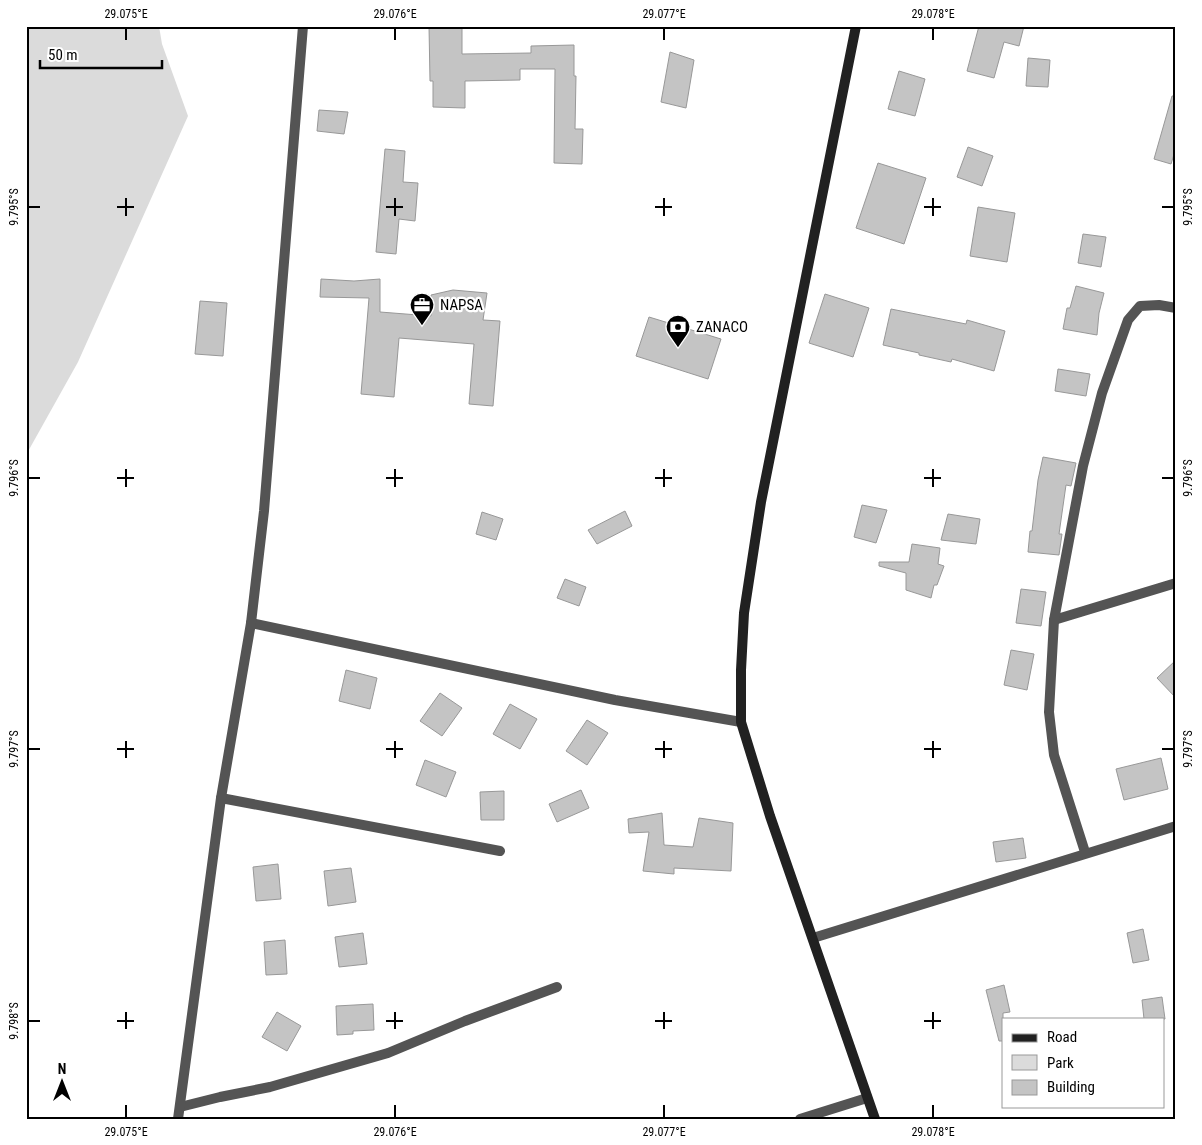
<svg xmlns="http://www.w3.org/2000/svg" width="1202" height="1145" font-family="'Roboto Condensed',sans-serif">
	<rect width="100%" height="100%" fill="#fff"/>
	<!-- green -->
	<path fill="#dbdbdb" d="M26,26h133l3,18 26,72 -110,246 -52,93z"/>
	<!-- building -->
	<g fill="#c4c4c4" stroke="#989898">
		<path d="M429,26h33v28l69,-1v-7l43,-1v31h2l-1,53h8l-1,35 -28,-1 1,-94h-35v11l-55,1v27l-32,-1v-26h-3z"/>
		<path d="M979,26h45l-5,20 -15,-4 -10,36 -27,-7z"/>
		<path d="M670,52l24,8 -8,48 -25,-6z"/>
		<path d="M1028,58l22,2 -2,27 -22,-1z"/>
		<path d="M899,71l26,8 -10,37 -27,-7z"/>
		<path d="M1172,96h4v52l-5,16 -17,-5z"/>
		<path d="M319,110l29,2 -4,22 -27,-3z"/>
		<path d="M968,147l25,9 -11,30 -25,-9z"/>
		<path d="M385,149l20,2 -2,31 15,1 -3,38 -16,-2 -3,35 -20,-2z"/>
		<path d="M878,163l48,15 -22,66 -48,-16z"/>
		<path d="M978,207l37,6 -8,49 -37,-6z"/>
		<path d="M1083,234l23,3 -5,30 -23,-4z"/>
		<path d="M321,279l33,2 26,-2v33l51,4v-21l22,-5 34,3 -4,27 17,1 -7,85 -24,-2 5,-60 -75,-6 -5,59 -33,-3 8,-96 -49,-1z"/>
		<path d="M1076,286l28,7 -5,20 -2,22 -34,-6 4,-21h3z"/>
		<path d="M825,294l44,14 -16,49 -44,-14z"/>
		<path d="M200,301l27,2 -4,53 -28,-2z"/>
		<path d="M891,309l75,15 1,-4 38,11 -11,40 -42,-12 -1,3 -32,-7v-2l-36,-8z"/>
		<path d="M649,317l72,22 -13,40 -72,-23z"/>
		<path d="M1058,369l32,5 -4,22 -31,-5z"/>
		<path d="M1043,457l33,6 -5,23 -5,-1 -7,49h3l-3,21 -31,-3 2,-21h2l6,-51z"/>
		<path d="M862,505l25,5 -11,33 -22,-6z"/>
		<path d="M625,511l7,15 -35,18 -9,-14z"/>
		<path d="M482,512l21,7 -7,21 -20,-6z"/>
		<path d="M948,514l32,5 -4,25 -35,-4z"/>
		<path d="M912,544l28,4 -2,16 6,2 -7,19h-3l-3,13 -25,-8v-17l-27,-7v-4h30z"/>
		<path d="M565,579l21,8 -7,19 -22,-8z"/>
		<path d="M1021,589l25,3 -5,34 -25,-3z"/>
		<path d="M1011,650l23,4 -7,36 -23,-5z"/>
		<path d="M1176,660v38l-19,-20z"/>
		<path d="M346,670l31,8 -7,31 -31,-8z"/>
		<path d="M440,693l22,15 -20,28 -22,-15z"/>
		<path d="M510,704l27,15 -17,30 -27,-15z"/>
		<path d="M587,720l21,13 -21,32 -21,-14z"/>
		<path d="M1161,758l7,31 -44,11 -8,-31z"/>
		<path d="M425,760l31,12 -10,25 -30,-12z"/>
		<path d="M581,790l8,18 -32,14 -8,-18z"/>
		<path d="M504,791v29h-23l-1,-28z"/>
		<path d="M662,813l2,32 29,2 6,-29 34,5 -2,48 -57,-3v6l-31,-3 6,-39 -20,1 -1,-14z"/>
		<path d="M1023,838l3,20 -30,4 -3,-20z"/>
		<path d="M278,864l3,35 -25,2 -3,-34z"/>
		<path d="M351,868l5,34 -28,4 -4,-35z"/>
		<path d="M1143,929l6,31 -16,3 -6,-30z"/>
		<path d="M363,933l4,31 -28,3 -4,-30z"/>
		<path d="M285,940l2,34 -21,1 -2,-33z"/>
		<path d="M1004,985l6,27 -7,1v28h-4l-13,-51z"/>
		<path d="M1162,997l3,22h-21l-2,-19z"/>
		<path d="M373,1004l1,26 -21,1v3l-16,1 -1,-29z"/>
		<path d="M277,1012l24,14 -14,25 -25,-14z"/>
	</g>
	<g fill="none" stroke-linecap="round" stroke-linejoin="round">
		<!-- street -->
		<g stroke="#545454" stroke-width="10">
			<path d="M1054,620l122,-37"/>
			<path d="M251,623l364,77 126,22"/>
			<path d="M221,798l279,53"/>
			<path d="M1085,852l-31,-97 -5,-43 5,-92 29,-154 19,-73 26,-73 12,-14 19,-1 17,3"/>
			<path d="M813,938l363,-112"/>
			<path d="M180,1107l40,-10 50,-10 118,-34 77,-32 92,-34"/>
			<path d="M178,1119l43,-321 30,-175 13,-112 39,-485"/>
			<path d="M800,1119l67,-21"/>
		</g>
		<!-- secondary -->
		<path stroke="#212121" stroke-width="10" d="M856,26l-95,476 -17,111 -3,57v52l29,94 105,303"/>
	</g>
	<!-- ticks -->
	<path fill="none" stroke="#000" stroke-width="2" d="M126,28v12M395,28v12M664,28v12M933,28v12M126,198v18M395,198v18M664,198v18M933,198v18M28,207h12M117,207h17M386,207h17M655,207h17M924,207h17M1162,207h12M126,469v18M395,469v18M664,469v18M933,469v18M28,478h12M117,478h17M386,478h17M655,478h17M924,478h17M1162,478h12M126,741v17M395,741v17M664,741v17M933,741v17M28,749h12M117,749h17M386,749h17M655,749h17M924,749h17M1162,749h12M126,1012v17M395,1012v17M664,1012v17M933,1012v17M28,1021h12M117,1021h17M386,1021h17M655,1021h17M924,1021h17M126,1105v13M395,1105v13M664,1105v13M933,1105v13"/>
	<!-- icons -->
	<defs>
		<symbol id="office-pin" viewBox="-11 -11 22 30"><path d="M0 17L-7.5 6A9.5 9.5 0 1 1 7.5 6Z" fill="#000" stroke="#fff"/><path d="M-6-3h4V-5.5h4V-3h4V5H-6ZM-1-4.5V-3h2v-1.5ZM-6 0V1H6V0Z" fill="#fff"/></symbol>
		<symbol id="bank-pin" viewBox="-11 -11 22 30"><path d="M0 17L-7.5 6A9.5 9.5 0 1 1 7.5 6Z" fill="#000" stroke="#fff"/><path d="M-6-4H6V4H-6ZM0-2.3a2.3 2.3 0 1 0 0 4.6a2.3 2.3 0 1 0 0-4.6Z" fill="#fff"/></symbol>
	</defs>
	<g fill-rule="evenodd">
		<use href="#office-pin" x="408" y="291" width="28" height="38"/>
		<use href="#bank-pin" x="664" y="313" width="28" height="38"/>
	</g>
	<g text-anchor="middle" stroke-width="4.5" stroke-linejoin="round" paint-order="stroke">
		<!-- poi labels -->
		<g font-size="15" fill="#000" stroke="#fff" text-anchor="start">
			<text x="440" y="310">NAPSA</text>
			<text x="696" y="332">ZANACO</text>
		</g>
	</g>
	<!-- border -->
	<rect width="1202" height="1145" fill="none" stroke="#ffffff" stroke-width="55"/>
	<!-- legend -->
	<rect x="1002" y="1018" width="162" height="90" fill="#ffffff" stroke="#999999"/>
	<rect x="1012" y="1034" width="25" height="8" fill="#212121" stroke="#999999"/>
	<text x="1047" y="1042" font-size="15" fill="#000000">Road</text>
	<rect x="1012" y="1055" width="25" height="15" fill="#dbdbdb" stroke="#999999"/>
	<text x="1047" y="1068" font-size="15" fill="#000000">Park</text>
	<rect x="1012" y="1080" width="25" height="15" fill="#c4c4c4" stroke="#999999"/>
	<text x="1047" y="1092" font-size="15" fill="#000000">Building</text>
	<!-- north arrow -->
	<g transform="translate(62 1082)" stroke="#ffffff" stroke-width="4" paint-order="stroke">
	<path d="M0-4L9 19L0 12L-9 19Z" fill="#000000"/>
	<text y="-8" font-size="14" font-weight="bold" text-anchor="middle" fill="#000000">N</text>
	</g>
	<!-- scale -->
	<path d="M40 60v8h122v-8" fill="none" stroke="#000000" stroke-width="2.5"/>
	<text x="48" y="60" font-size="15" fill="#000000" stroke="#ffffff" stroke-width="4" paint-order="stroke">50 m</text>
	<rect x="28" y="28" width="1146" height="1090" fill="none" stroke="#000" stroke-width="2"/>
	<g font-size="12" text-anchor="middle" fill="#000">
		<text x="126" y="18">29.075°E</text>
		<text x="395" y="18">29.076°E</text>
		<text x="664" y="18">29.077°E</text>
		<text x="933" y="18">29.078°E</text>
		<text transform="translate(14 207) rotate(-90)" y="4">9.795°S</text>
		<text transform="translate(1188 207) rotate(-90)" y="4">9.795°S</text>
		<text transform="translate(14 478) rotate(-90)" y="4">9.796°S</text>
		<text transform="translate(1188 478) rotate(-90)" y="4">9.796°S</text>
		<text transform="translate(14 749) rotate(-90)" y="4">9.797°S</text>
		<text transform="translate(1188 749) rotate(-90)" y="4">9.797°S</text>
		<text transform="translate(14 1021) rotate(-90)" y="4">9.798°S</text>
		<text x="126" y="1136">29.075°E</text>
		<text x="395" y="1136">29.076°E</text>
		<text x="664" y="1136">29.077°E</text>
		<text x="933" y="1136">29.078°E</text>
	</g>
</svg>
